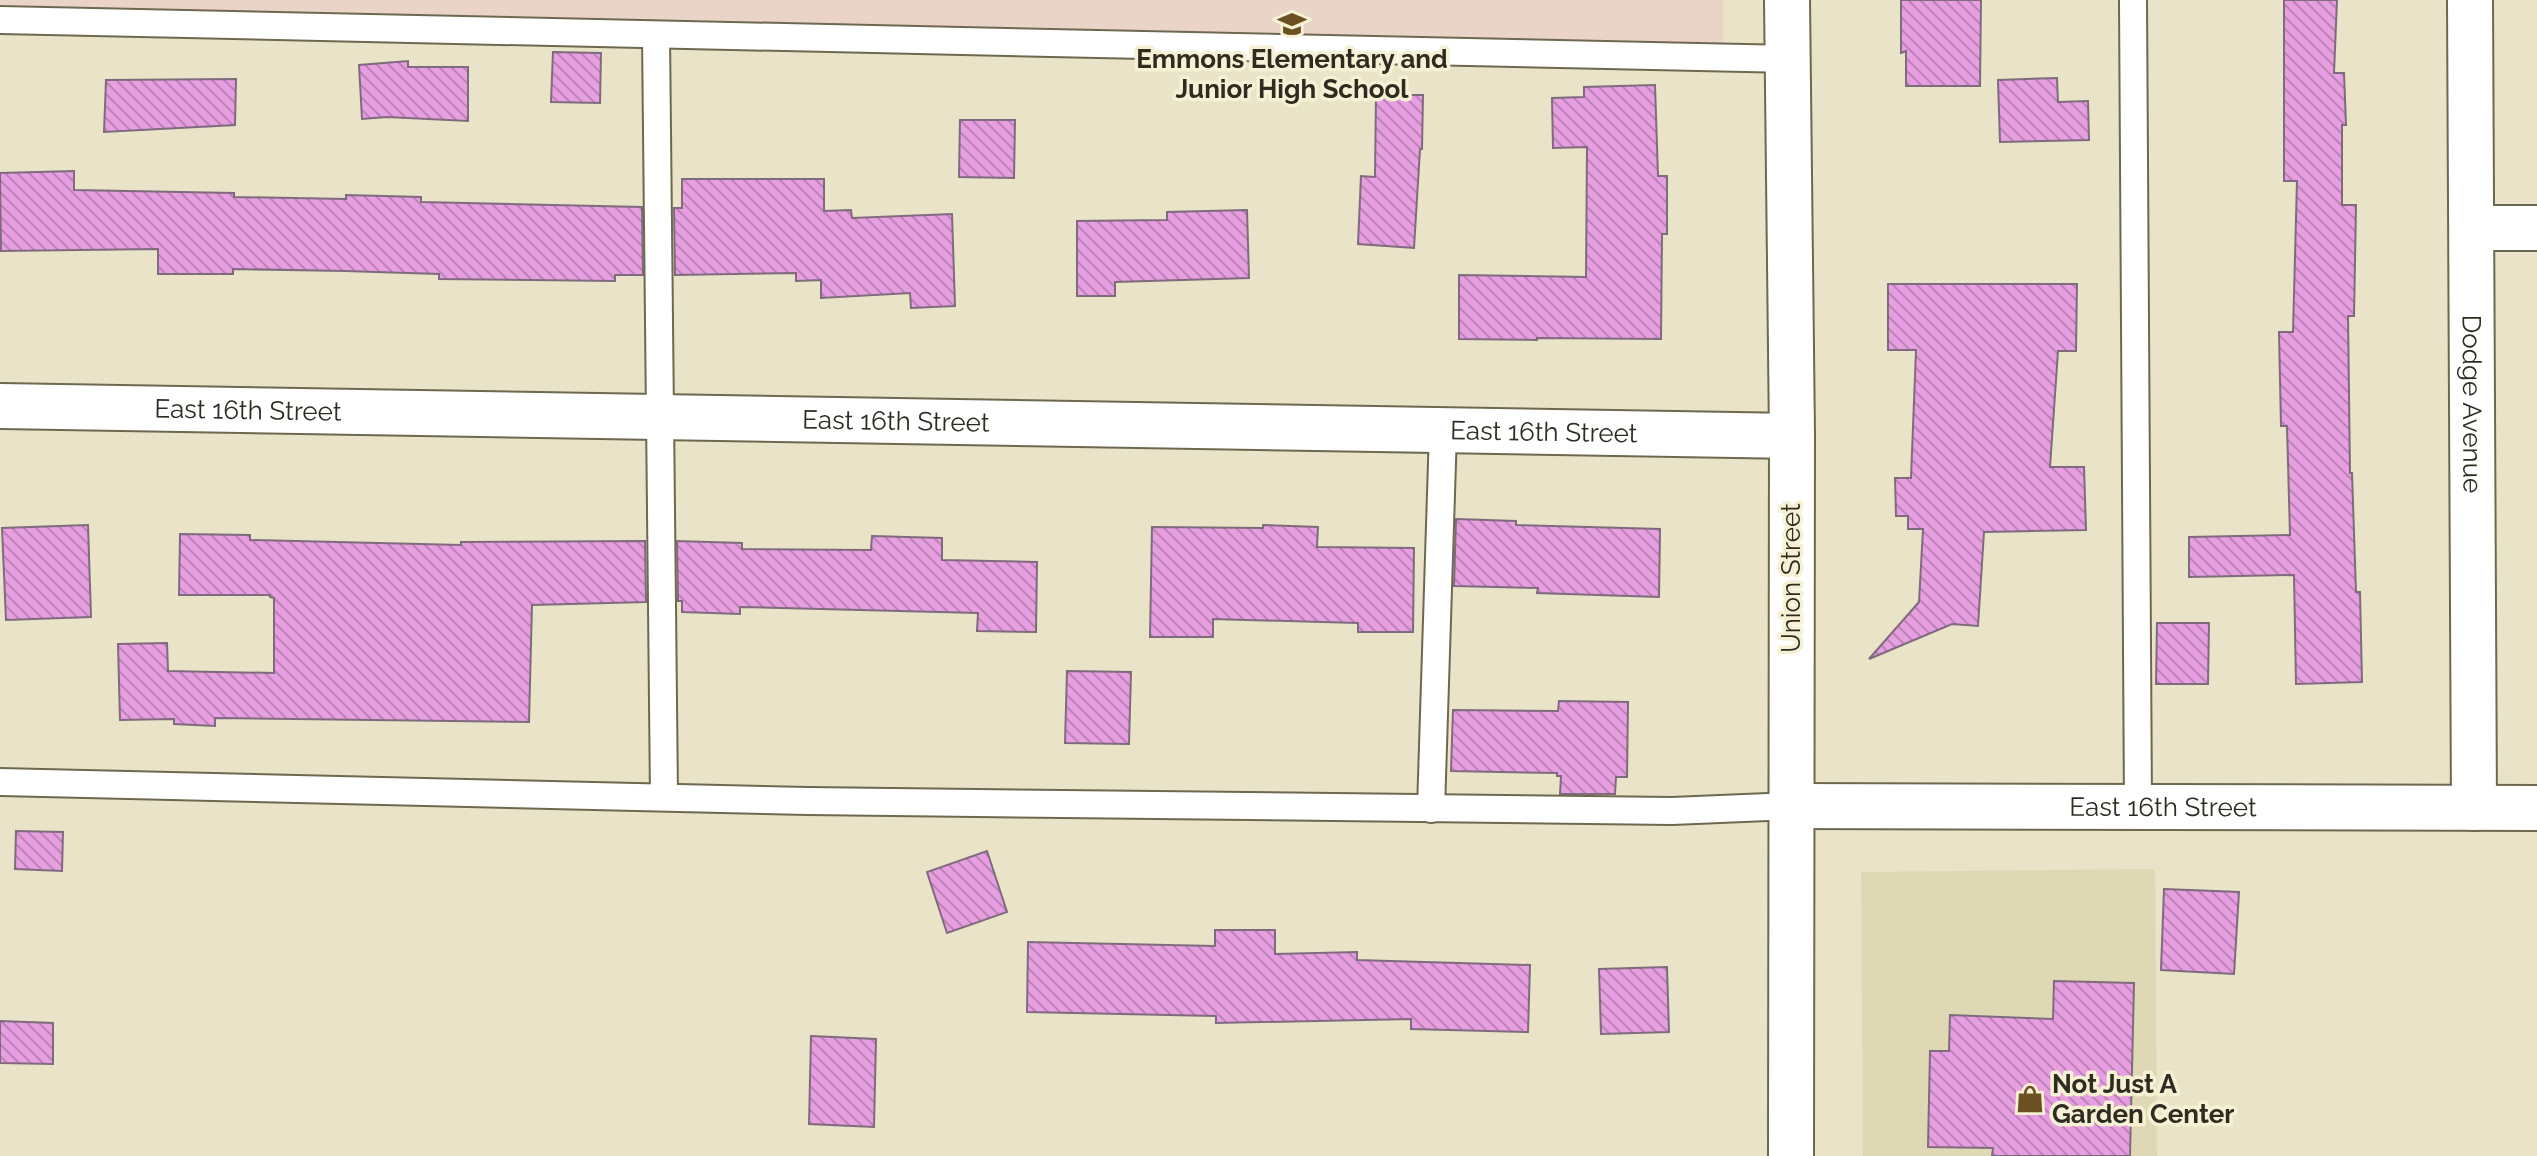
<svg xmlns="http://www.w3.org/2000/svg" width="2537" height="1156" font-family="Raleway,sans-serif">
	<defs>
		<pattern id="building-back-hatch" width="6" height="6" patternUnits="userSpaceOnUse" patternTransform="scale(2)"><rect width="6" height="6" fill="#e79fe2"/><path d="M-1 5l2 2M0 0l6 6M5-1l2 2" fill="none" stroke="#bc82b7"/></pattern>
	</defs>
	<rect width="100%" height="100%" fill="#e9e3c7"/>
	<!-- built -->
	<path fill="#dfd8b5" d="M2155,869l2,287h-294l-2,-284z"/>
	<!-- education -->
	<path fill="#ead4c7" d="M0,0h1723v43l-1723,-38z"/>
	<!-- building -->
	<g fill="url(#building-back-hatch)" stroke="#7f6b7d" stroke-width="2">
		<path d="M1901,0h80l-1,86h-74v-35l-5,2z"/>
		<path d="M2284,0h53l-3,73h10l2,52h-4v80h14l-2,111h-6l2,157h2l4,119h4l2,90 -66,2 -2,-109 -105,2v-40l101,-2 -3,-109h-6l-2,-94h14l4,-151h-13z"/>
		<path d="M553,52l48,1 -1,50 -49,-1z"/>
		<path d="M408,61v6h60v54l-81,-4 -25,2 -3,-54z"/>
		<path d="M2057,78l1,24 30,-1 1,39 -89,2 -2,-62z"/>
		<path d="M236,79l-1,46 -131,7 2,-52z"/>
		<path d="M1655,85l3,91h9v58h-5l-1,105 -124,-1v2l-78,-1v-64l127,2 1,-130 -34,1 -1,-50 32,-1v-10z"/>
		<path d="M1376,95h47l-1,54h-2l-6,99 -56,-4 3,-68 14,1z"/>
		<path d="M960,120h55l-1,58 -55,-1z"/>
		<path d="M74,171v19l160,3v4l112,2v-4l75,2v5l221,5 1,68h-28v6l-176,-2v-5l-94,-3 -112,-2v5h-75v-25l-157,2 -1,-78z"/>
		<path d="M682,179h142v32l27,-1 1,8 100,-4 3,92 -44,2 -1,-15 -89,5v-18l-25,1v-8l-121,2 -1,-67h8z"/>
		<path d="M1247,210l2,68 -134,4v14h-38v-75l90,-1v-8z"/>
		<path d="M1888,284h189l-1,67h-18l-8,116h34l2,63 -102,2 -6,94 -26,-2 -83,35 50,-57 4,-73h-15v-13h-12l-1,-38h16l5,-128h-28z"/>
		<path d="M1456,519l60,2v4l144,4 -1,68 -122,-4 1,-5 -84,-2z"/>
		<path d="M88,525l3,92 -85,3 -4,-92z"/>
		<path d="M1263,525l55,2 -1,20 97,1 -1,84h-55v-9l-145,-4v18h-63l2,-110 111,1z"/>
		<path d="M180,534l70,1v5l211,5v-3l184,-1 1,61 -114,3 -3,117 -314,-4v8l-41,-2v-5l-54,1 -2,-76 49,-1 1,28 106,2v-75l-4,-1v-2h-91z"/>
		<path d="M872,536l70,2v22l95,2 -1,70 -59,-1 1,-18 -238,-6v7l-58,-2v-11h-4l-1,-60 65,2v6l129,1z"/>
		<path d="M2157,623h52l-1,61h-52z"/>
		<path d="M1067,671l64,1 -2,72 -64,-1z"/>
		<path d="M1559,701l69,1 -1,75h-11l-1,17h-55l1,-18h-4v-3l-106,-2 2,-61 105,1z"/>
		<path d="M16,831l47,1 -1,39 -47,-2z"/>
		<path d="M987,851l20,61 -60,21 -20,-61z"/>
		<path d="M2164,889l75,3 -5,82 -73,-4z"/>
		<path d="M1215,930h60v24l82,-2v8l173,5 -2,67 -117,-3v-10l-195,4v-7l-189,-4 1,-70 187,4z"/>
		<path d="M1667,967l2,65 -68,2 -2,-65z"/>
		<path d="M2054,981l80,2 -4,173h-138l1,-8 -65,-1 2,-96h19l1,-36 103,4z"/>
		<path d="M0,1021l53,2v41l-53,-1z"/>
		<path d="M811,1036l65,3 -2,88 -65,-3z"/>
	</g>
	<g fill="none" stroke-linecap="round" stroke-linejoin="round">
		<defs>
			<g id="service">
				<path d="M2133,0l5,806"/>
				<path d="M0,20l1788,39"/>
				<path d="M656,35l8,762"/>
				<path d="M0,782l808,19 864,10 119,-5"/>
				<path d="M1431,809l12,-378"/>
			</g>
			<g id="minor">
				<path id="s1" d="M2470,0l4,808"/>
				<path d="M2472,228h65"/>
				<path id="s2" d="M1791,806l746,2"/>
			</g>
			<g id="tertiary">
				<path id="s3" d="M0,406l1792,30"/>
			</g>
			<path id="secondary" d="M1787,0l5,436 -1,720"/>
		</defs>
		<!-- service casing -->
		<use href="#service" stroke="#6d684f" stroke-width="30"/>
		<!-- minor casing -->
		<use href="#minor" stroke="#6d684f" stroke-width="48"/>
		<!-- tertiary casing -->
		<use href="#tertiary" stroke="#6d684f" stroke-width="48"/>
		<!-- secondary casing -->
		<use href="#secondary" stroke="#6d684f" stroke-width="48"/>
		<!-- service -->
		<use href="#service" stroke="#fff" stroke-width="26"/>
		<!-- minor -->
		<use href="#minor" stroke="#fff" stroke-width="44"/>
		<!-- tertiary -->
		<use href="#tertiary" stroke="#fff" stroke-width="44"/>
		<!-- secondary -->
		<use href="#secondary" stroke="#fff" stroke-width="44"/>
	</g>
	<!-- icons -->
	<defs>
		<symbol id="school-bare" viewBox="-9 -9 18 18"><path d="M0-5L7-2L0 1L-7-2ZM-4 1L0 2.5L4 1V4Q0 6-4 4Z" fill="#6b5122" stroke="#f6f1d4" stroke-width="2.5" paint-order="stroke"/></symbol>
		<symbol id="shop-bare" viewBox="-9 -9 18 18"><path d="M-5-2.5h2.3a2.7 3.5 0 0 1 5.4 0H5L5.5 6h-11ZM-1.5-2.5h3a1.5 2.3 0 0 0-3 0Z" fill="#6b5122" stroke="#f6f1d4" stroke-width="2.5" paint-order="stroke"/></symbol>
	</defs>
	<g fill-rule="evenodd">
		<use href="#school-bare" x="1272" y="4" width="40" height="40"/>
		<use href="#shop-bare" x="2010" y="1079" width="40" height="40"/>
	</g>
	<g text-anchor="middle" stroke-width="7" stroke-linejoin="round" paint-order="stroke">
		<!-- poi labels -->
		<g font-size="26" font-weight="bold" fill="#2e2c21" stroke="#f6f1d4">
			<text x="1292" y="68">Emmons Elementary and<tspan x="1292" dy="30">Junior High School</tspan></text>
			<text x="2052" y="1093" text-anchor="start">Not Just A<tspan x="2052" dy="30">Garden Center</tspan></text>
		</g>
		<!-- street labels -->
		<g font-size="26" fill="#2e2c21" stroke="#f6f1d4">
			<text dy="9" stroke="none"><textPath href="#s1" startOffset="404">Dodge Avenue</textPath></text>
			<text dy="9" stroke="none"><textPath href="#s3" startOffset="248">East 16th Street</textPath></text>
			<text dy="9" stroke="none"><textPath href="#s3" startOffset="896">East 16th Street</textPath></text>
			<text dy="9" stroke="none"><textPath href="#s3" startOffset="1544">East 16th Street</textPath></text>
			<text transform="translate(1791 578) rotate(-90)" y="9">Union Street</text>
			<text dy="9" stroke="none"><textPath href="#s2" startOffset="372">East 16th Street</textPath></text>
		</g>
	</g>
</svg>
